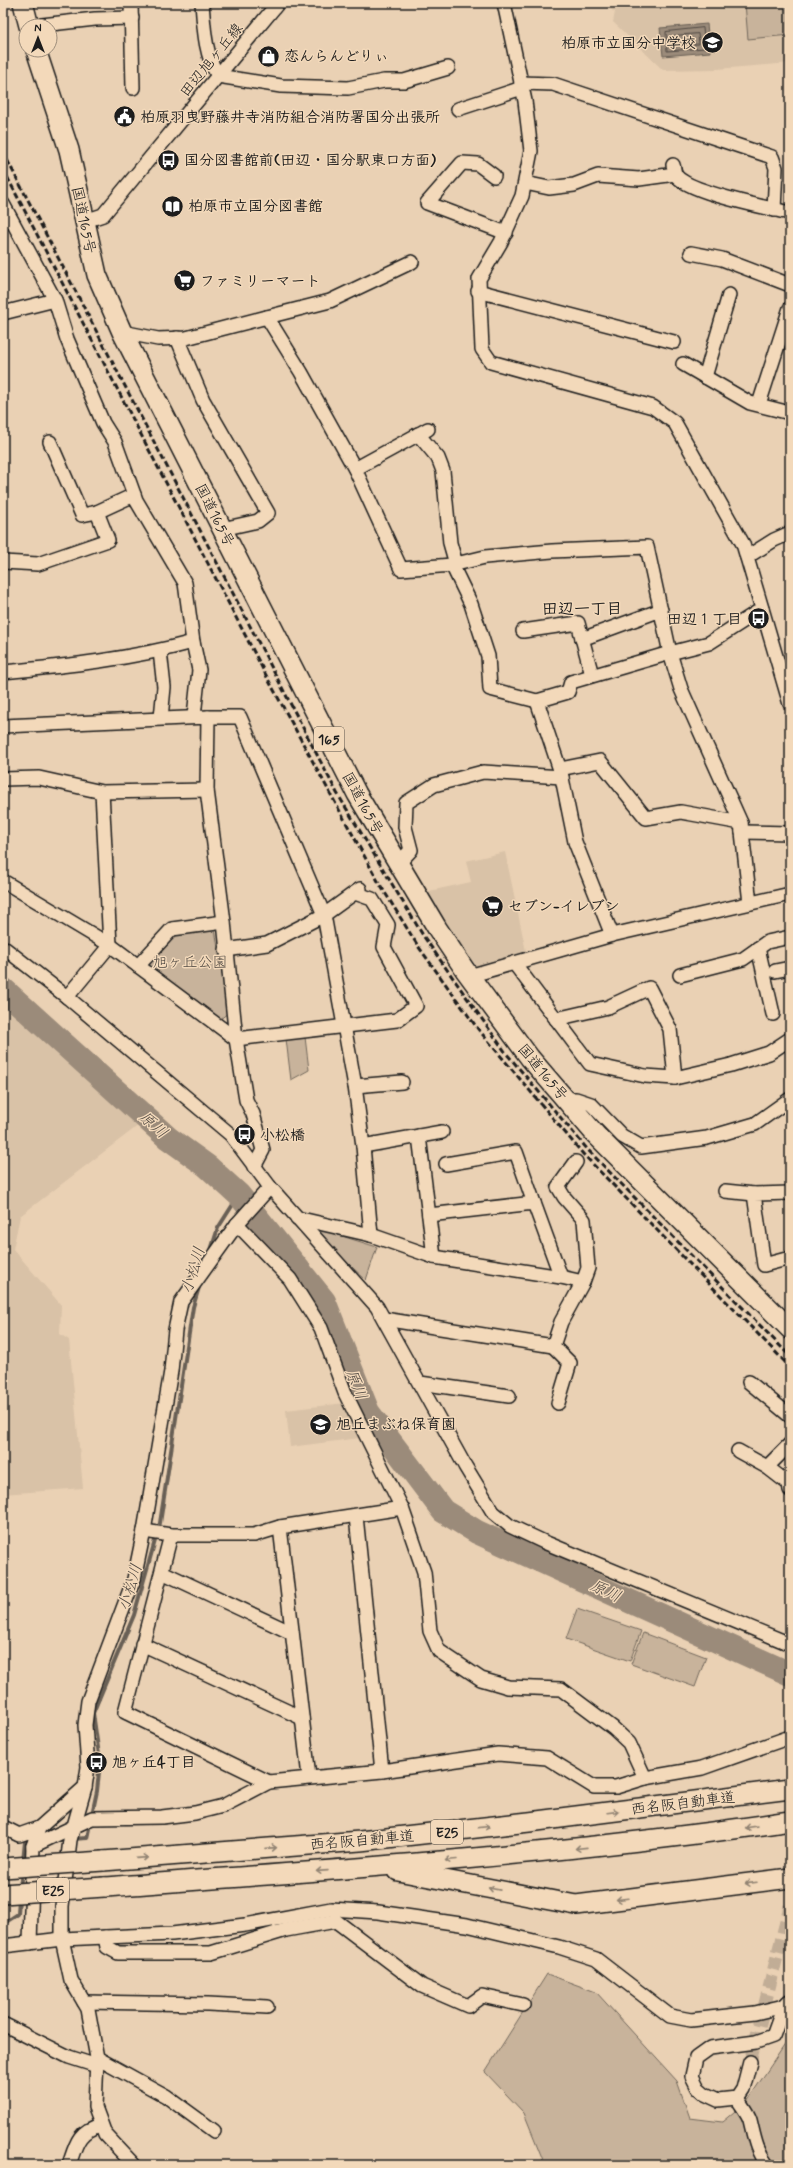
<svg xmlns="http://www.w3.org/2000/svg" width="793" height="2168" font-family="Mynerve,'Klee One',sans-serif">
	<rect width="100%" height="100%" fill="#ead1b4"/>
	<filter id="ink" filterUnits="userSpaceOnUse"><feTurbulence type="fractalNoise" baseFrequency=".025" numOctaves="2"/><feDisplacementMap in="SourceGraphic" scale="8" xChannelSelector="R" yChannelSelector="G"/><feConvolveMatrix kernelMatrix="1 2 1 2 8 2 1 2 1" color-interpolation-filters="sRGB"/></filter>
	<g filter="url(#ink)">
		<!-- built -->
		<g fill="#d9c2a7">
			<path d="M600,3h190v60l-73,6 -54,1 -50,-48 2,-10z"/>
			<path d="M505,852l22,104 -52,14 -50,-78 46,-10 -5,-21z"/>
			<path d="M3,999l136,126 -119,91 -7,33 48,56 -1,29 9,6 14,148 -80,6z"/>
			<path d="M345,1403l15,35 -70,9 -4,-37z"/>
			<path d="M3,1678l4,1 -4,69z"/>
		</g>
		<!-- green -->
		<g fill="#c8b39b" stroke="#72685c">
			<path d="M745,3h45v32l-42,4z"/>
			<path d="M215,929l13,84 -9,7 -69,-51 -1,-5 18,-25 8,-5z"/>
			<path d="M305,1037l4,33 -18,10 -5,-41z"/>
			<path d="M319,1229l58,18 -11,33 -50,-46z"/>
			<path d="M577,1609l64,22 -11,30 -64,-22z"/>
			<path d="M643,1633l63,24 -11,30 -64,-23z"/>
			<path d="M547,1974l49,18 81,89 13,37 32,4 25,-21 43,-64v128h-245l-21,-52 -39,-41z"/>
		</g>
		<!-- water -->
		<path fill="#9b8b7a" stroke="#685f54" d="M707,24l3,28 -47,4 -3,-28z"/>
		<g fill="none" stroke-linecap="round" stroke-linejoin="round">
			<!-- shore -->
			<g stroke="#4f4842" stroke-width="1">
				<path d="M703,28l2,20 -38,3 -1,-19z"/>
				<path d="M698,34l1,10 -28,1 1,-9z"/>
			</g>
			<!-- stream -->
			<g stroke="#685f54" stroke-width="4">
				<path d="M210,1253l8,-25 21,-33"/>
				<path d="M57,1840l30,-2 10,-47 3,-29 -7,-49 41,-98 26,-92 33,-216 7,-23"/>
				<path d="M23,1862l2,-20h7"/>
				<path d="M20,1887l2,-15"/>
				<path d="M3,1924l15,-10 1,-16"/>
			</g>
			<!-- river -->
			<path stroke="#9b8b7a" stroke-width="24" d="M3,989l165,149 39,28 32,29 85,106 44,111 75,99 34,21 313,142"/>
			<!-- minor-tunnel -->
			<path stroke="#c1ad96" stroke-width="13" stroke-dasharray="13 6" stroke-linecap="butt" d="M750,2062l40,-156"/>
			<defs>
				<g id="minor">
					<path d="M131,3l2,85"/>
					<path d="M202,3c2,25 3,52 16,73l63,10 67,2 36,-7h20l44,-13"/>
					<path d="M504,3l21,98 6,50 -9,45 -21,46 -22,37 3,70 9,13 162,45 22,16 68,121 47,160"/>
					<path d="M33,26l62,-7 37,-1"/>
					<path d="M521,83l32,1 219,73 4,11 -2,42"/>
					<path d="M458,109l64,-21"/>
					<path d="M673,165c1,2 1,6 2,9 10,18 94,34 115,39"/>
					<path d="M494,176l-16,-12 -16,-1 -35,40 79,30"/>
					<path d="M525,183l24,5 25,-3 24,-9 41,3 36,-5"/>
					<path d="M3,204l52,96 12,39 36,84 12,19 21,58 49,83 8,59 6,28 -5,46"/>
					<path d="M85,221l18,-6 175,-212"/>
					<path d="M691,253l31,6 68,26"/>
					<path d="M478,291l196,51"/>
					<path d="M3,313l52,-13"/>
					<path d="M267,317l63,-16 82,-39"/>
					<path d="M122,332l36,7 28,-1 81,-21 34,55 54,97 46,100 51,-4 33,-8 67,-6 95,-4 23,106 11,36 60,134 9,80"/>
					<path d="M177,338l26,62 65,113 -10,8 -36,8"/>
					<path d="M683,364l67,39 40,10"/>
					<path d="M705,377l24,-82"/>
					<path d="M759,404l31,-96"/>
					<path d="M418,434l20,24 5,13 7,72 6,21"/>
					<path d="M50,442l32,73 15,-3 37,-17"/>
					<path d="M355,469l73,-40"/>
					<path d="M747,557l27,-17 16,-7"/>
					<path d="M3,562l35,2 70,-24 -11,-28"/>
					<path d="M452,565l19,39 17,52 2,33 47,12 31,-9 3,-10 99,-29 39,-10 53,-34"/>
					<path d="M523,631l55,-8 14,52"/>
					<path d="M582,639l79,-29"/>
					<path d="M160,651l4,36 -3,31"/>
					<path d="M3,672c64,-6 128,-13 190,-30"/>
					<path d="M537,701l24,72 14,69 37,93"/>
					<path d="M208,717h32l84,198 31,171 8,60 8,89"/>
					<path d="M3,726l205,-9 -1,73 17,132 12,117 10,61 7,14 10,36 -9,17"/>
					<path d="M560,769l40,-8 46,57 35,-6 60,11"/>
					<path d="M3,779l36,-1 63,14 105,-2"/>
					<path d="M742,832l48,1"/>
					<path d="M399,863l12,-13 -6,-23 1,-24 28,-18 49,-13 79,5"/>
					<path d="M3,881l107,64 126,94 161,-19 19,-14 -32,-59 4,-22 -16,-26 -17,-6"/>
					<path d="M3,947l64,50 164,138 39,52 107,120 88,159 28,46 17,14 34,16 246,102"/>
					<path d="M758,948l15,66"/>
					<path d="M226,950l41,-6 57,-29 36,-26"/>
					<path d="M514,963l76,101 55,12 30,2 56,-13 38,-12 21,-14"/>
					<path d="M138,966l34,-37 52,-7"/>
					<path d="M775,971l15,-3"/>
					<path d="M680,975l63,-16 24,-17 23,-5"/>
					<path d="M469,976l143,-41 178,-41"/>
					<path d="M67,997l43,-52 -8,-153"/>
					<path d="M556,1019l52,-12 41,-19 21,41 5,49"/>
					<path d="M355,1086l47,-4"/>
					<path d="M565,1099h11l15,5 31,32 19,11 66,-9 48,-14 35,-25"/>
					<path d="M419,1136l15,121"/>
					<path d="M363,1146l79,-14"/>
					<path d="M576,1162l-18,25 6,10 20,23 4,48 -5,14"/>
					<path d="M446,1164l70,-12 18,51"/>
					<path d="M725,1191l29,3"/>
					<path d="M790,1193l-36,1 10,71 26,-7"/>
					<path d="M297,1218l74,17 63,22 127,20"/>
					<path d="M237,1224l53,55 31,49 24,65 57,115 22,64 6,59 9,20 42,28 27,8 53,2 52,39 16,15 16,35"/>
					<path d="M384,1319l169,27 8,-24 22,-40 -22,-5 -27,-74 -105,12"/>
					<path d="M553,1346l17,17 -12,40"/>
					<path d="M749,1382l41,34"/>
					<path d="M420,1383l89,13"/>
					<path d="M738,1451l29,16 22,17 1,6"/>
					<path d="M767,1467l23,-23"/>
					<path d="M356,1516l26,255"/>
					<path d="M280,1527l29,250"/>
					<path d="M144,1531l27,4h83l26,-8 122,-19"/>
					<path d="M171,1535l-46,177 144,70"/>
					<path d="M162,1572l130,61"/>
					<path d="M142,1644l160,74"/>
					<path d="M85,1787l-15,53 -8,66v33l9,41 17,29 9,49 -2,49 10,27 29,31"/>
					<path d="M3,1827l16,8 20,-7"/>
					<path d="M33,1846l59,-28 70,-1 33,-4 28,-7 46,-24 113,-11 116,-17 49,4 47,29h22l29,-9 57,-10 88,-31"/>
					<path d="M105,1937l2,10 11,6h93l75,-23 50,-9 86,65 46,20 14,-10 41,9"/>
					<path d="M30,1943l3,-97 6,-18 46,-41 3,-20 -3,-42 3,-24 46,-122 10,-48 27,-160 4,-41 6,-28 56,-78 33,-37"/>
					<path d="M3,1946l59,-7 110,-5 73,-9 86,-16 47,3 89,13 92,22 37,12 74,57 21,4 64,-7 29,-7"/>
					<path d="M84,2002l124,2 59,3"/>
					<path d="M3,2024l66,33 28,9"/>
					<path d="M97,2058l69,38 48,35"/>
					<path d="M750,2062l-7,27 -6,9 -19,2 -13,-6 -7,-6 -6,-12 4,-18 14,-10 46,-6 17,-6 11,-30 5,-5"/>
					<path d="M737,2098c4,7 11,15 13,22 4,16 6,31 17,45"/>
					<path d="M69,2165c7,-21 9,-34 32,-40"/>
				</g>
				<g id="highway">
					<path d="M23,3l6,23"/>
					<path d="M36,50l33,100 28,125 25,57 235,462 80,134 28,42 65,88 66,77 194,194"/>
					<path d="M103,1861l257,-20 169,-19 261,-33"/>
					<path d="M398,1871l178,34 214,-27"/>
					<path d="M104,1887c229,-17 458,-32 686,-66"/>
				</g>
			</defs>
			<!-- minor casing -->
			<use href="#minor" stroke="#1c1c1c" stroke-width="16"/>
			<!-- highway casing -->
			<use href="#highway" stroke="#1c1c1c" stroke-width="22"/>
			<!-- minor -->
			<use href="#minor" stroke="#f3d9ba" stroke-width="13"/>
			<!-- highway -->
			<use href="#highway" stroke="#f3d9ba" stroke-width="19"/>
			<!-- rail -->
			<g stroke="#1c1c1c" stroke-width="3" stroke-dasharray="6 3" stroke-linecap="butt">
				<path d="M3,152l334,641 87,144 82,116 82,97 202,206"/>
				<path d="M3,169l266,512 110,202 39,63 60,83 105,125 207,213"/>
			</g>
			<defs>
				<g id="highway-bridge">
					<path d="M3,1868l100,-7"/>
					<path d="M3,1894l101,-7"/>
				</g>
			</defs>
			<!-- highway-bridge casing -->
			<use href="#highway-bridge" stroke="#1c1c1c" stroke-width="22" stroke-linecap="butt"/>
			<!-- highway-bridge -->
			<use href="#highway-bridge" stroke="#f3d9ba" stroke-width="19"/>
		</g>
		<!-- one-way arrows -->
		<defs><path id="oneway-shaft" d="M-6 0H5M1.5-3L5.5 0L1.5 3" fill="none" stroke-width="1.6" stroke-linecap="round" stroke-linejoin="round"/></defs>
		<g stroke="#928473">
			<use href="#oneway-shaft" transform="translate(613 1812) rotate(-7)"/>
			<use href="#oneway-shaft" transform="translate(484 1827) rotate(-6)"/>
			<use href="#oneway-shaft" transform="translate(751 1827) rotate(172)"/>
			<use href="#oneway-shaft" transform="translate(271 1848) rotate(-4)"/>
			<use href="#oneway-shaft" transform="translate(581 1848) rotate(174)"/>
			<use href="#oneway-shaft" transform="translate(142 1858) rotate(-4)"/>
			<use href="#oneway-shaft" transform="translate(451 1860) rotate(175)"/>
			<use href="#oneway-shaft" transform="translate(322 1871) rotate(176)"/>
			<use href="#oneway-shaft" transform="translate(751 1883) rotate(173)"/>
			<use href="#oneway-shaft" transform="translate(494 1889) rotate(-169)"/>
			<use href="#oneway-shaft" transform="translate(622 1899) rotate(173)"/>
		</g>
	</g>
	<!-- icons -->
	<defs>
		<symbol id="school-disc" viewBox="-11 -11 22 22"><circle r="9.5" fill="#1c1c1c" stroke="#f3d9ba"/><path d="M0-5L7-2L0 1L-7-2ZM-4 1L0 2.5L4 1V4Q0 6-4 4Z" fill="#fff"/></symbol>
		<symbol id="shop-disc" viewBox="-11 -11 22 22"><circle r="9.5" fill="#1c1c1c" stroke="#f3d9ba"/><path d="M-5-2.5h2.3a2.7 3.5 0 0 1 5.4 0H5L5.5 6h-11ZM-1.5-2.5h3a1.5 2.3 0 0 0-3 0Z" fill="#fff"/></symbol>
		<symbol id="civic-disc" viewBox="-11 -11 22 22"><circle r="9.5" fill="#1c1c1c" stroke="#f3d9ba"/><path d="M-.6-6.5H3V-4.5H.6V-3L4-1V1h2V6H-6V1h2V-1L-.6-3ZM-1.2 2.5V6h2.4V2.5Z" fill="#fff"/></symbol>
		<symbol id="bus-disc" viewBox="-11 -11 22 22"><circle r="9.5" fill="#1c1c1c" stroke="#f3d9ba"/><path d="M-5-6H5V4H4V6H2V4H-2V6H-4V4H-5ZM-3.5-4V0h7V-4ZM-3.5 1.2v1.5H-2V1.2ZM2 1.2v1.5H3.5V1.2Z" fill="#fff"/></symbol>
		<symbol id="library-disc" viewBox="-11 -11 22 22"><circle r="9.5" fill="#1c1c1c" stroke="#f3d9ba"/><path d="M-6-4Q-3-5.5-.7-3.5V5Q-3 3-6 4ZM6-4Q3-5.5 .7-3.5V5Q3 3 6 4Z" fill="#fff"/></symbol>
		<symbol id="supermarket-disc" viewBox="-11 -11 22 22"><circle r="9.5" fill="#1c1c1c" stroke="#f3d9ba"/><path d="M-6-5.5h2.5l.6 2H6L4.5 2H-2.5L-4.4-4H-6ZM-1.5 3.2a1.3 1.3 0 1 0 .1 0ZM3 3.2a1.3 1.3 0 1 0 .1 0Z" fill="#fff"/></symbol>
	</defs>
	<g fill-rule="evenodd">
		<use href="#school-disc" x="700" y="30" width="25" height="25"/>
		<use href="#shop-disc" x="256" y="44" width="25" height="25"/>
		<use href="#civic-disc" x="112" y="104" width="25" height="25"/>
		<use href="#bus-disc" x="156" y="148" width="25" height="25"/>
		<use href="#library-disc" x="160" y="194" width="25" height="25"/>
		<use href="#supermarket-disc" x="172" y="268" width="25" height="25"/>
		<use href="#bus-disc" x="746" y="606" width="25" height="25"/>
		<use href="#supermarket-disc" x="480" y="894" width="25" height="25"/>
		<use href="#bus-disc" x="232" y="1122" width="25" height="25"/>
		<use href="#school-disc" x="308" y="1412" width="25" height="25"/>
		<use href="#bus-disc" x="84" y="1750" width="25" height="25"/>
	</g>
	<g text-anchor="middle" stroke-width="3" stroke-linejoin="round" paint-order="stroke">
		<!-- shield labels -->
		<g fill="#f3d9ba" stroke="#5c554b" stroke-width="1">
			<rect x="314" y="727" width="30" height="24" rx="3"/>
			<rect x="431" y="1820" width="32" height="24" rx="3"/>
			<rect x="37" y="1878" width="32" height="24" rx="3"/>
		</g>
		<g font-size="14" font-weight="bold" fill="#1c1c1c">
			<text x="329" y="744">165</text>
			<text x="447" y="1837">E25</text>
			<text x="53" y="1895">E25</text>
		</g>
		<!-- poi labels -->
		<g font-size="15" font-weight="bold" fill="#1c1c1c" stroke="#f3d9ba" text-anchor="start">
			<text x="696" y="48" text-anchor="end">柏原市立国分中学校</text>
			<text x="284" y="61">恋んらんどりぃ</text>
			<text x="140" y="122">柏原羽曳野藤井寺消防組合消防署国分出張所</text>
			<text x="184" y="165">国分図書館前(田辺・国分駅東口方面)</text>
			<text x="188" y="211">柏原市立国分図書館</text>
			<text x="200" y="286">ファミリーマート</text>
			<text x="742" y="624" text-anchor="end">田辺１丁目</text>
			<text x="508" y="911">セブン-イレブン</text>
			<text x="260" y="1140">小松橋</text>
			<text x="336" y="1429">旭丘まぶね保育園</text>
			<text x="112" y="1767">旭ヶ丘4丁目</text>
		</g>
		<!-- street labels -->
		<g font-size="15" fill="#1c1c1c" stroke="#f3d9ba">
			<text transform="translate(211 60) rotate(-51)" y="5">田辺旭ヶ丘線</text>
			<text transform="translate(84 220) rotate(78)" y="5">国道165号</text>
			<text transform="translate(215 515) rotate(63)" y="5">国道165号</text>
			<text transform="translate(363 803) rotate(61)" y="5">国道165号</text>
			<text transform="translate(543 1072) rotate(50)" y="5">国道165号</text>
			<text transform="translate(683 1803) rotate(-7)" y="5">西名阪自動車道</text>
			<text transform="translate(362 1840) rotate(-5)" y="5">西名阪自動車道</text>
		</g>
		<!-- park labels -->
		<g font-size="15" fill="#504942" stroke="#f3d9ba">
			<text x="190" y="967">旭ヶ丘公園</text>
		</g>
		<!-- neighbourhood labels -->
		<g font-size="16" font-weight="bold" fill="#1c1c1c" stroke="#f3d9ba">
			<text x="582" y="614">田辺一丁目</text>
		</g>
		<!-- water labels -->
		<g font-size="16" font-style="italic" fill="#4f4842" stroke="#f3d9ba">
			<text transform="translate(154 1124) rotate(41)" y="6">原川</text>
			<text transform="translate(192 1270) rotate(-73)" y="6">小松川</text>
			<text transform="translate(357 1384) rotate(68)" y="6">原川</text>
			<text transform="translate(129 1587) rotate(-73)" y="6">小松川</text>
			<text transform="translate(606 1590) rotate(25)" y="6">原川</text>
		</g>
	</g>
	<!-- margin -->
	<rect width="793" height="2168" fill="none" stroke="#f3d9ba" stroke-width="16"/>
	<rect x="8" y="8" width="777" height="2152" fill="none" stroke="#1c1c1c" stroke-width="1.5" filter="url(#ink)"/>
	<!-- north arrow -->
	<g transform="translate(38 38)"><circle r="19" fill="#f3d9ba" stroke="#9d8d7b"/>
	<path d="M0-3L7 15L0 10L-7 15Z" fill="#1c1c1c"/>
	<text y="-6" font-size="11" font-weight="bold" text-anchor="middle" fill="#1c1c1c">N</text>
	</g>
</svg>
